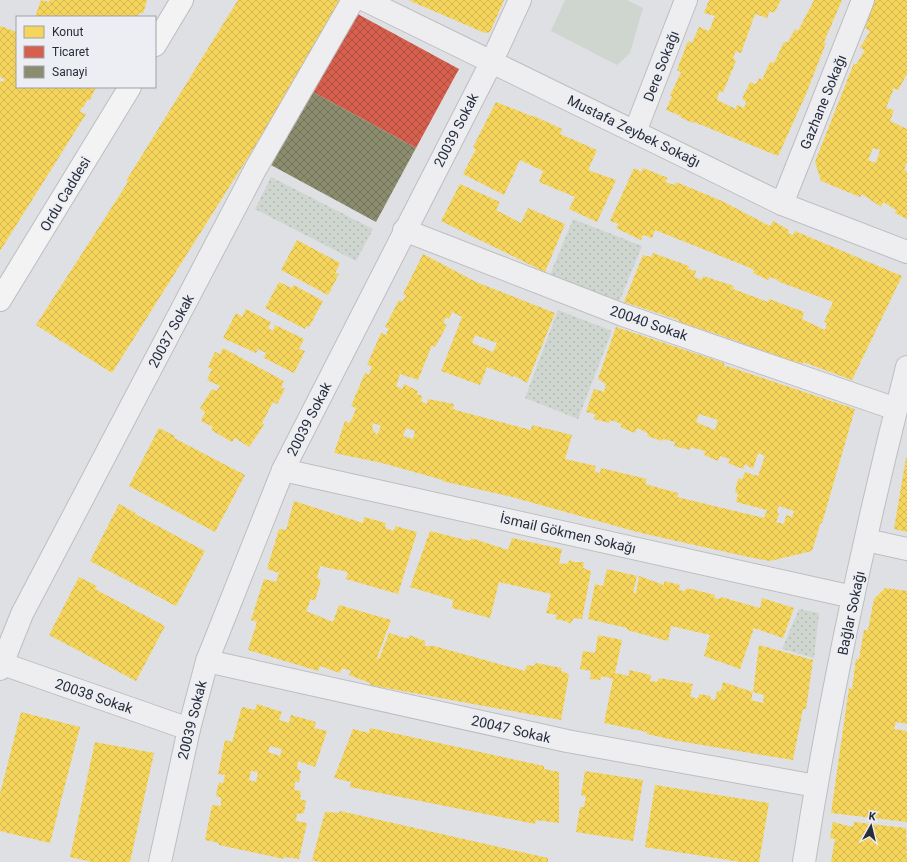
<svg xmlns="http://www.w3.org/2000/svg" width="907" height="862" font-family="Roboto,sans-serif">
	<defs>
		<pattern id="grass-dots" width="8" height="8" patternUnits="userSpaceOnUse"><rect width="8" height="8" fill="#ced6cf"/><path d="M2 2h.1M6 6h.1" fill="none" stroke="#b1b8b2" stroke-width="1.8" stroke-linecap="round"/></pattern>
		<pattern id="homes-cross-hatch" width="8" height="8" patternUnits="userSpaceOnUse"><rect width="8" height="8" fill="#f6d55c"/><path d="M0 0l8 8M0 8l8-8" fill="none" stroke="#d3b751"/></pattern>
		<pattern id="shops-cross-hatch" width="8" height="8" patternUnits="userSpaceOnUse"><rect width="8" height="8" fill="#d6604d"/><path d="M0 0l8 8M0 8l8-8" fill="none" stroke="#ae5041"/></pattern>
		<pattern id="industry-cross-hatch" width="8" height="8" patternUnits="userSpaceOnUse"><rect width="8" height="8" fill="#8c8c6e"/><path d="M0 0l8 8M0 8l8-8" fill="none" stroke="#72735b"/></pattern>
	</defs>
	<rect width="100%" height="100%" fill="#dfe0e3"/>
	<!-- grass -->
	<g fill="url(#grass-dots)">
		<path d="M271,177l102,52 -17,32 -101,-52z"/>
		<path d="M573,219l69,27 -23,56 -69,-27z"/>
		<path d="M558,310l54,21 -34,88 -53,-21z"/>
		<path d="M799,609l20,4 -5,45 -32,-9z"/>
	</g>
	<!-- park -->
	<path fill="#ced6cf" d="M565,0h62l16,8 -13,45 -13,12 -66,-34z"/>
	<!-- homes -->
	<g fill="url(#homes-cross-hatch)" fill-rule="evenodd">
		<path d="M41,0l8,2 1,-2h97l-4,14 -3,-2 -3,5h-102z"/>
		<path d="M238,0h102l2,8 -230,365 -76,-48 92,-143 -2,-1z"/>
		<path d="M408,0h96l-14,32 -5,1z"/>
		<path d="M709,0h72l-7,13 -4,-2 -3,7 -12,-4 -14,39 -5,-2 -3,7 3,3 -13,31h-4l-2,8 19,9 1,-4 7,3 2,-7 -4,-2 8,-17 6,2 3,-6 3,2 8,-18 4,1 10,-21h4l7,-13 3,2 16,-31h28l-18,42 2,1 -20,51 -28,62 -84,-34 -1,1 -13,-6 1,-1 -15,-6 6,-14h-2l11,-24 -4,-2 9,-24 2,-5 4,2 7,-16 10,4 6,-15 -11,-3z"/>
		<path d="M874,0h33v74l-9,16 -4,-2 -8,20 8,2 -4,11 17,8v33l-3,8 3,1v48l-12,-6 1,-3 -13,-8 -2,5 -19,-13 -2,3 -39,-16 -6,-19 39,-99 2,2 9,-15 -5,-2 10,-17 -5,-3zM873,148l7,2 -4,13 -8,-3z"/>
		<path d="M0,26l17,6v55h79l-6,13h-3l-3,7h-2l-2,5 6,2 -86,137v-170l3,1 2,-3 -5,-2z"/>
		<path d="M496,102l38,15v-1l28,13 -2,5 37,16 -9,20 28,10 -19,42 -28,-13 6,-12 -36,-15 4,-11 -23,-11 -16,35 -41,-21 13,-25 -3,-2z"/>
		<path d="M634,168l8,4 1,-4 25,10 -3,4 10,3 1,-3 46,19 42,22 6,3 3,-5 16,9 -1,3 5,2 2,-4 107,45 -50,104 -49,-18v2l-14,-4 -72,-26 -38,-12v-2l-55,-18 19,-47 8,2 2,-4 36,13 -1,3 8,2 -2,6 8,3 1,-4 31,10 -1,3 35,13 1,-3 35,13 -2,7 23,11 2,-7 -3,-1 9,-20 -56,-21 1,-1 -8,-3 -2,3 -15,-7 1,-3 -6,-3 -93,-37 -3,8 -9,-3 -2,5 -25,-12 3,-4 -9,-3z"/>
		<path d="M460,184l40,18 -4,8 25,13 7,-15 37,16 -20,48 -104,-51z"/>
		<path d="M297,240l43,23 -5,10 4,1 -11,21 -47,-25z"/>
		<path d="M423,254l53,28 79,31 -28,70 -14,-8v2l-26,-10 -7,18 -39,-14 21,-54 -10,-5 -3,7 -3,-2 -3,6 4,2 -12,22 -3,-2 -14,35 -18,-6 -4,12 6,3 2,-5 14,7 -1,3 5,2 -1,5 6,3 1,-5 26,5 -1,5 6,2 72,19 1,-5 40,10 -7,24 31,7 -2,5 6,2 1,-5 46,11 -2,5 33,9 -1,4 87,21 3,-8 -31,-8 2,-8 -3,-2 3,-13 2,-1 2,2 3,-8 13,4 7,-20 -7,-3 -5,16 -8,-5 -2,5 -15,-6 2,-4 -10,-3 -2,5 -14,-6 1,-4 -15,-4v3l-16,-4 1,-4 -12,-3 -1,2 -15,-5 1,-3 -11,-5 -2,5 -15,-6 2,-3 -12,-4 -1,3 -15,-4 1,-5 -9,-2 8,-23 10,3 2,-8 -8,-5 18,-52 108,36 1,5 2,-2 128,43 -33,114 -3,1 1,1 -8,26 -42,10 -17,-3 -112,-25 -129,-36 -70,-16 1,-1 -61,-17 -48,-10 11,-32 5,2 4,-9 2,-6 -5,-2 14,-33 4,2 3,-9 -5,-1 11,-25 3,-7 5,2 1,-3 2,-3 -4,-2 14,-27 3,2 4,-6 -3,-2zM475,335l22,8 -4,9 -21,-9zM699,414l19,6 -3,10 -19,-8zM373,423l8,3 -4,9 -5,-7zM406,428l9,3 -2,8 -10,-3zM779,506l15,5 -2,6 -6,-2 -2,9 -8,-2 3,-8 -2,-2z"/>
		<path d="M279,282l13,6 2,-3 29,16 -14,26 -3,-1 -1,3 -40,-21z"/>
		<path d="M246,309l25,13 -3,6 5,3 2,-6 29,14 -5,10 6,2 -11,22 -30,-15 2,-5 -8,-4 -2,4 -33,-15 13,-25 6,4z"/>
		<path d="M223,348l61,33 -3,6 4,2 -8,15 -4,-2 -11,21 2,2 -15,22 -14,-9 -3,4 -21,-12 2,-3 -12,-6 4,-9 -5,-4 12,-19 4,2 4,-5 -13,-6 5,-11 -4,-2 7,-15 5,2z"/>
		<path d="M159,428l16,8 -1,2 71,37 -30,57 -86,-46z"/>
		<path d="M906,458h1v74l-13,-3z"/>
		<path d="M294,501l69,22 1,-6 22,6 -1,5 9,3 1,-5 22,6 -19,62 -52,-15 2,-7 -28,-6 -3,12 4,2 -6,21 -4,-2 -5,12 27,11 6,-17 52,15 -14,38 2,1 10,-26 20,6v-4l16,6v5h9l91,25 2,-6 7,1 2,-3 26,5 -1,3 8,3 -8,46 -191,-35v-2l-21,-8 2,-4 -9,-3 -2,5 -20,-7 -2,5 -70,-21 9,-28 -6,-2 13,-41 12,3 3,-9 -12,-4 12,-40 7,1z"/>
		<path d="M119,504l17,9 -1,1 70,37 -29,55 -86,-45z"/>
		<path d="M430,531l40,10 1,-3 37,12 4,-12 50,11 -3,14 8,1 3,-5 3,3h11l-1,6 8,3 -9,48 -8,-1 -4,6 -4,-3 -11,-2 2,-4 -11,-2 5,-19 -52,-12 -9,36 -38,-10 1,-8 -43,-13z"/>
		<path d="M607,569l30,7 -4,17h3l3,-17 25,9v-4l16,4 -1,5 6,1 2,-3 28,7 -1,3 5,1 2,-2 39,11 2,-10 32,10 -11,30 -29,-10 -14,41 -36,-13 6,-21 -39,-9 -3,15 -41,-11v-2l-39,-9 7,-35 8,2z"/>
		<path d="M79,577l18,9 -2,3 70,37 -29,55 -87,-46z"/>
		<path d="M885,588l22,3v133l-11,-2 -2,7 13,2v91l-76,-9 18,-125 3,1 4,-30h3l5,-29h4l6,-31z"/>
		<path d="M598,635l24,5 -7,33 14,3v-6l22,5 -1,6 7,1 2,-4 34,6 -3,12 8,3 1,-5 12,2 -1,3 5,1 2,-9h4l2,-9 30,10 -2,8 12,3 1,-8 -11,-3 6,-47 54,15 -7,49h-3l-10,51 -115,-19 -31,-7v-2l-43,-9 9,-44 -11,-3 -2,4 -10,-1 1,-8 -11,-2 3,-18 12,2z"/>
		<path d="M257,704l25,8 -3,8 10,3 2,-8 25,7 -2,6 13,3 -12,36 -17,-6 -1,8 4,2 -2,11h-4l-1,8 7,1 -1,8 6,2 -2,12 -7,1 -1,7 11,2 -8,36 -15,-2v2l-65,-14v-2l-14,-3 7,-35 9,1v-8l-5,-2 2,-11 2,-3 3,2 2,-9 -7,-1 7,-34 7,2 10,-35 13,3zM270,746l12,3 -2,7 -12,-4zM251,771l7,1 -2,10 -7,-2z"/>
		<path d="M21,712l59,15 -30,116 -50,-12v-37z"/>
		<path d="M370,728l174,38v3l15,3v51l-23,-3 -1,4 -185,-37 1,-5 -17,-4 19,-49 16,4z"/>
		<path d="M95,742l59,11 -24,109h-38l-22,-5z"/>
		<path d="M585,771l58,9 -10,61 -57,-9 4,-25h4l2,-11 -5,-1z"/>
		<path d="M655,785l114,18 -10,59h-18l-96,-15z"/>
		<path d="M340,811l208,47v4h-228l-8,-2 13,-48 14,1z"/>
		<path d="M833,822l20,5 1,-5 52,6 1,34h-76l4,-23 -5,-1z"/>
	</g>
	<!-- shops -->
	<path fill="url(#shops-cross-hatch)" d="M354,12l105,57 -43,79 -105,-57z"/>
	<!-- industry -->
	<path fill="url(#industry-cross-hatch)" d="M311,91l105,57 -40,74 -105,-57z"/>
	<g fill="none" stroke-linecap="round" stroke-linejoin="round">
		<defs>
			<g id="minor">
				<path d="M365,0l417,204 125,48"/>
				<path d="M635,132l51,-132"/>
				<path d="M782,204l81,-204"/>
				<path d="M404,230l219,85 273,94"/>
				<path d="M283,470l570,127"/>
				<path d="M866,540l41,9"/>
				<path d="M207,661l360,80 249,45"/>
				<path d="M0,663l189,66"/>
				<path d="M0,669l22,-55 234,-446 97,-168"/>
				<path d="M160,862l29,-133 18,-68 76,-191 208,-407 29,-63"/>
				<path d="M804,862c26,-166 61,-332 103,-495"/>
			</g>
			<g id="major">
				<path d="M155,45l27,-45"/>
				<path d="M0,300l130,-213"/>
			</g>
		</defs>
		<!-- minor casing -->
		<use href="#minor" stroke="#bdbec1" stroke-width="24"/>
		<!-- major casing -->
		<use href="#major" stroke="#bcbdc0" stroke-width="24"/>
		<!-- minor -->
		<use href="#minor" stroke="#eeeef0" stroke-width="22"/>
		<!-- major -->
		<use href="#major" stroke="#f3f3f4" stroke-width="22"/>
	</g>
	<g text-anchor="middle" stroke-width="4" stroke-linejoin="round" paint-order="stroke">
		<!-- street labels -->
		<g font-size="14" fill="#282d3a" stroke="#eceef3">
			<text transform="translate(661 66) rotate(-69)" y="5">Dere Sokağı</text>
			<text transform="translate(823 102) rotate(-68)" y="5">Gazhane Sokağı</text>
			<text transform="translate(456 130) rotate(-63)" y="5">20039 Sokak</text>
			<text transform="translate(634 131) rotate(26)" y="5">Mustafa Zeybek Sokağı</text>
			<text transform="translate(65 194) rotate(-59)" y="5">Ordu Caddesi</text>
			<text transform="translate(649 323) rotate(19)" y="5">20040 Sokak</text>
			<text transform="translate(171 331) rotate(-62)" y="5">20037 Sokak</text>
			<text transform="translate(309 419) rotate(-63)" y="5">20039 Sokak</text>
			<text transform="translate(568 533) rotate(13)" y="5">İsmail Gökmen Sokağı</text>
			<text transform="translate(851 613) rotate(-78)" y="5">Bağlar Sokağı</text>
			<text transform="translate(94 696) rotate(19)" y="5">20038 Sokak</text>
			<text transform="translate(192 720) rotate(-76)" y="5">20039 Sokak</text>
			<text transform="translate(511 729) rotate(13)" y="5">20047 Sokak</text>
		</g>
	</g>
	<!-- legend -->
	<rect x="16" y="16" width="140" height="72" fill="#eceef3" stroke="#9ea1a9"/>
	<rect x="24" y="26" width="20" height="12" fill="#f6d55c" stroke="#9ea1a9"/>
	<text x="52" y="36" font-size="12" fill="#282d3a">Konut</text>
	<rect x="24" y="46" width="20" height="12" fill="#d6604d" stroke="#9ea1a9"/>
	<text x="52" y="56" font-size="12" fill="#282d3a">Ticaret</text>
	<rect x="24" y="66" width="20" height="12" fill="#8c8c6e" stroke="#9ea1a9"/>
	<text x="52" y="76" font-size="12" fill="#282d3a">Sanayi</text>
	<!-- north arrow -->
	<g transform="translate(871 826) rotate(8)" stroke="#eceef3" stroke-width="3" paint-order="stroke">
	<path d="M0-3L7 15L0 10L-7 15Z" fill="#282d3a"/>
	<text y="-6" font-size="11" font-weight="bold" text-anchor="middle" fill="#282d3a">K</text>
	</g>
</svg>
